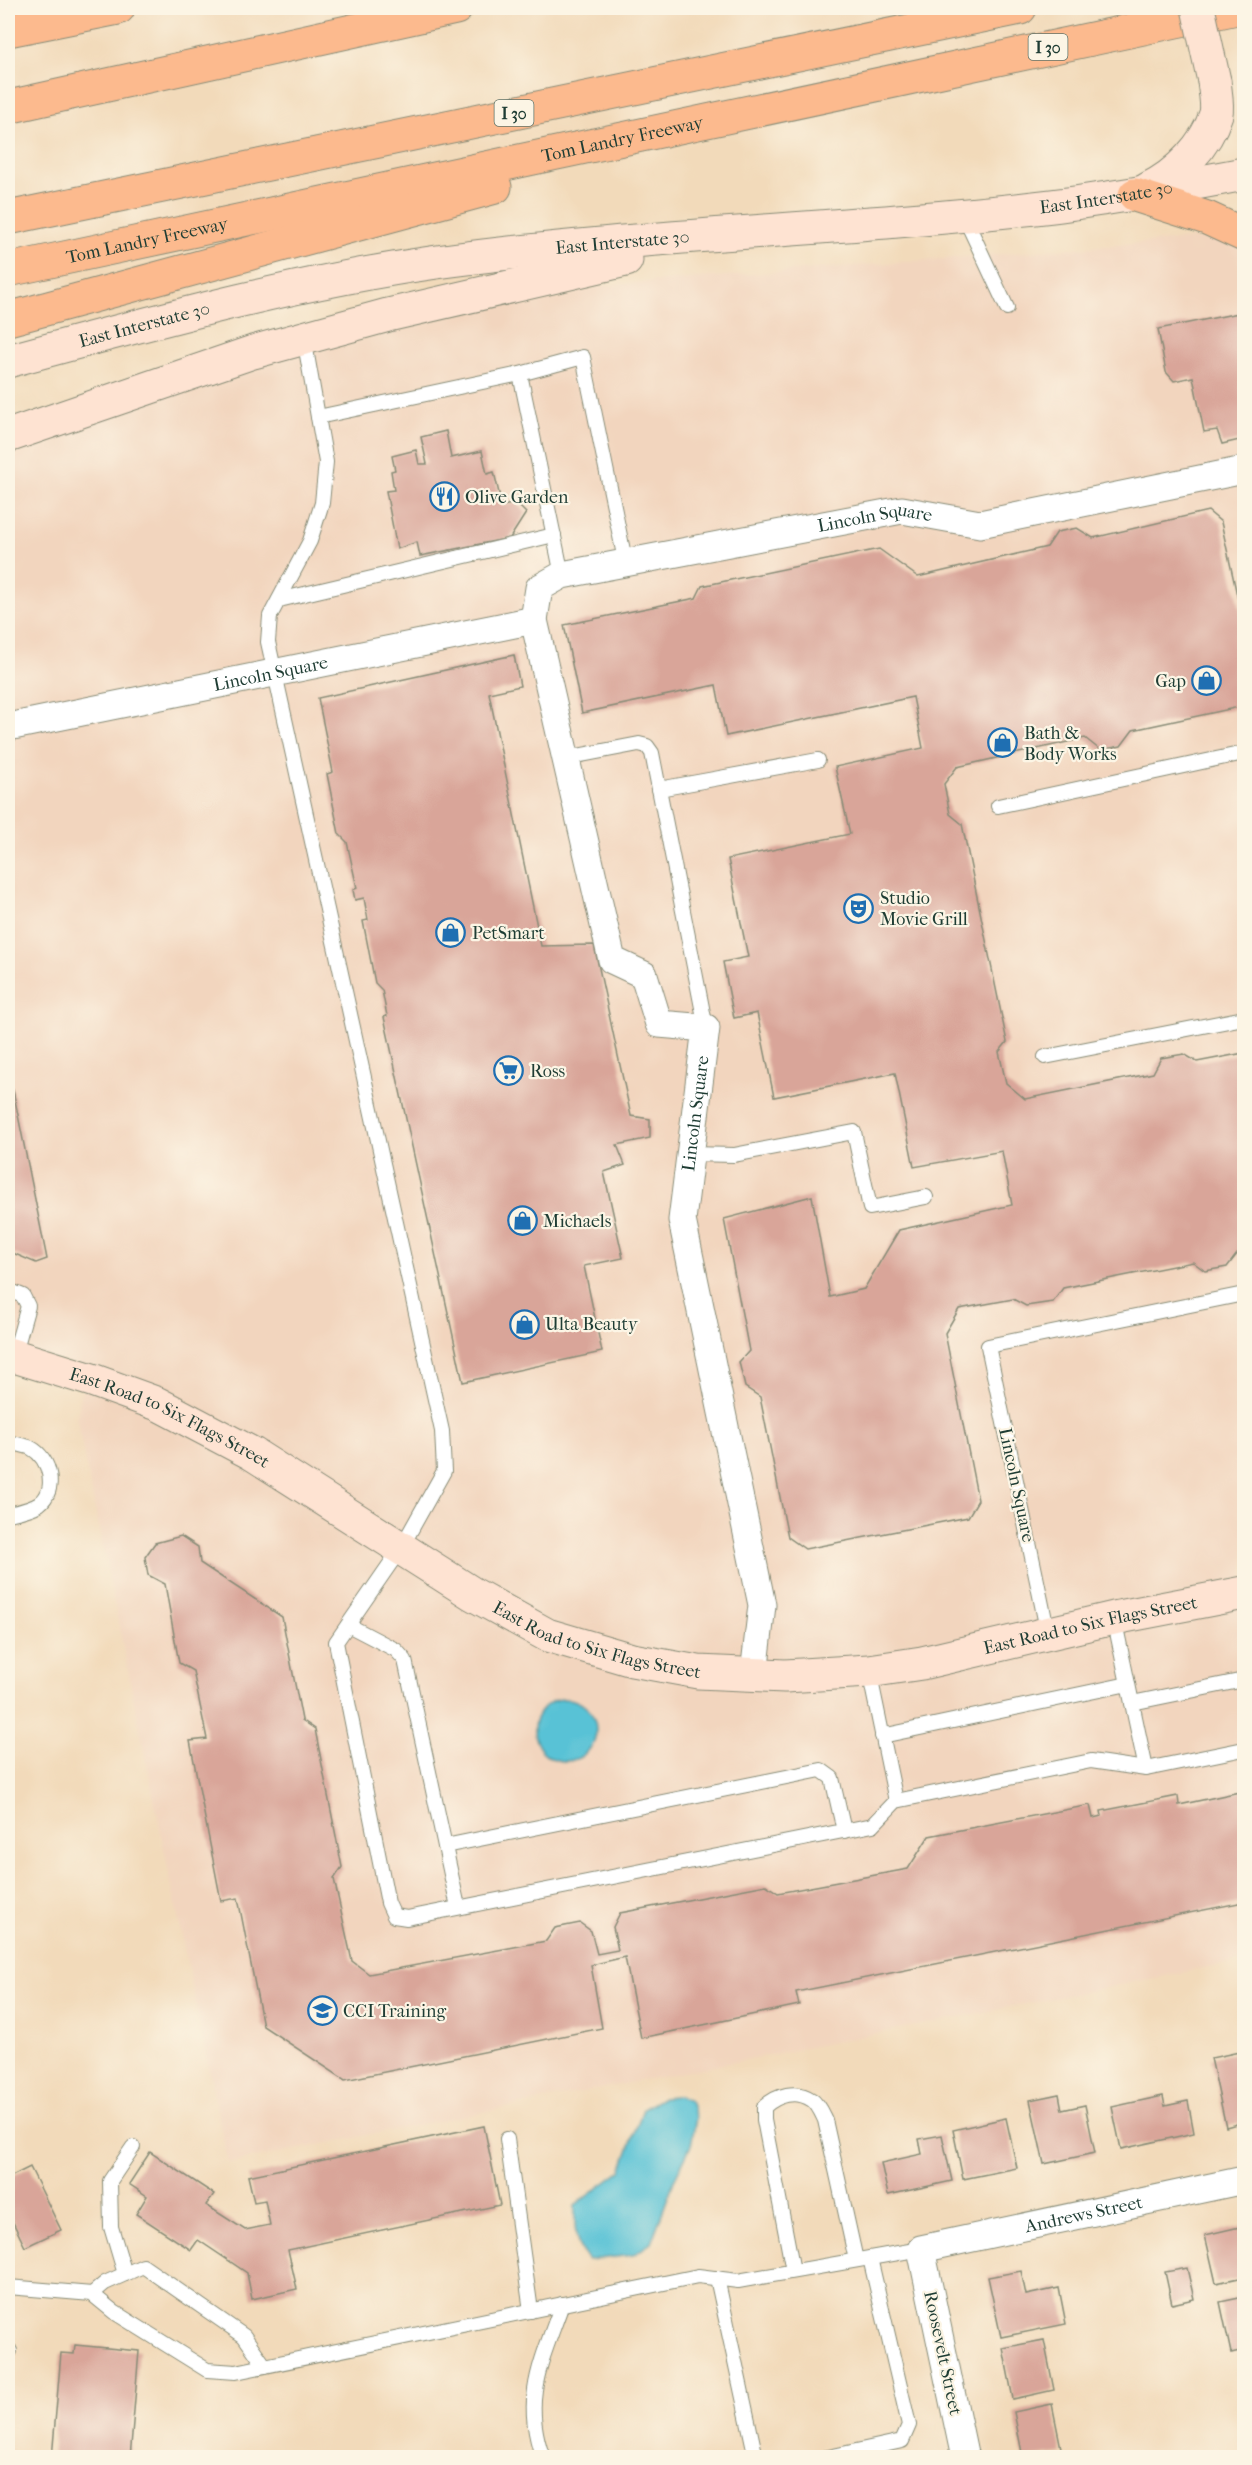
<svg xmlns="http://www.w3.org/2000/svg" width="1252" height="2465" font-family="'IM FELL French Canon',serif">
	<rect width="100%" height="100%" fill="#fcf5e5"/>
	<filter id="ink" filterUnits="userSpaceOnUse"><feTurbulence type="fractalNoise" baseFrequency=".0167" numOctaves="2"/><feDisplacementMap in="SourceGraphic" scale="12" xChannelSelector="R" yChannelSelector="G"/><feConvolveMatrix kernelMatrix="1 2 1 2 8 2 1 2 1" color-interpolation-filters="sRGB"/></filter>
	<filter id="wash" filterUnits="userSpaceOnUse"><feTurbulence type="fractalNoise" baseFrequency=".008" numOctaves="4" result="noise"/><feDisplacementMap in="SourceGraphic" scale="24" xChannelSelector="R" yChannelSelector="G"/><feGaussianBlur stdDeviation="1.35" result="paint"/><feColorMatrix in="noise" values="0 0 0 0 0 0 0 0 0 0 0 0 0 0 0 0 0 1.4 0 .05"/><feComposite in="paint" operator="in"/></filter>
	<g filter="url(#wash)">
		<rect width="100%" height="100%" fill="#f2daba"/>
		<!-- built -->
		<path fill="#f2d5be" d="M1244,235v1725l-1016,203 -151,-743 9,-51 -78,-22v-905l405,-141z"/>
		<!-- water -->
		<g fill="#59c2d6" stroke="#3c8085" stroke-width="1.5">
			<circle cx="565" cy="1730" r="31"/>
			<path d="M677,2096l13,5 6,17 -5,27 -16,33 -24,65 -18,12 -44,5c-16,-14 -14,-34 -14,-55l46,-34 22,-62 20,-12z"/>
		</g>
		<g id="blocks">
			<!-- building -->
			<g fill="#d9a599">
				<path d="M1244,312v127l-22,5 -5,-14 -13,2 -11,-55 -19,4 -8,-9 -8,-43z"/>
				<path d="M446,431l5,27 31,-7 5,23 7,-2 8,34 14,-3 10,10 -16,25 -90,18 -3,-14 -20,7 -11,-58 8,-1 -3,-19 4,-1 -3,-14 24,-6 3,14h8l-6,-27z"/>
				<path d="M1208,511l13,11 23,105v79l-111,24 -12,16 -21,4 -15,-12 -128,29 -13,17 6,30 12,10 45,218 -8,10 7,31 19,16 128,-26 8,-15 23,-4 13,8 47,-9v199l-7,2 -10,13 -22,4 -12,-9 -130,26 -10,14 -27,4 -13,-7 -54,10 -14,24 33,167 -10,17 -163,32 -17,-12 -28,-140 -15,-10 -6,-25 10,-11 -25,-132 88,-23 18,101 34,-8 35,-59 113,-25 -10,-54 -88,16 -19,-94 -121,24 -17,-84 -23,5 -11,-56 25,-5 -20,-98 122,-25 -15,-67 88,-19 -10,-51 -187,39 -10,-51 -134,28 -18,-88 132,-27 6,-12 177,-37 39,28 129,-30 10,-15 20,-4 16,10z"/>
				<path d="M514,655l6,31 -31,7 52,253 53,-1 37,171 19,3v19l-33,7 8,20 -21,7 19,86 -39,8 18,86 -139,30 -79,-365 3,-1 -5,-26 -7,-7 -12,-62 5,-1 -4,-22 -9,2 -2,-10 4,-2 -10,-46 -8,-8 -12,-60 6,-2 -15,-74z"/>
				<path d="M8,1088l5,2 34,169 -11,4 -28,-12z"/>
				<path d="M181,1536l17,11 2,16 82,54 20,103 13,9 27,138 -8,12 18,82 17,13 177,-33 9,-13 25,-5 11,8 6,23 21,-4 -5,-23 7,-14 146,-28 12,8 130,-24 21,-33 161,-31 3,13 9,-2 -1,-5 77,-15 1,9 65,-14v111l-448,90 3,13 -158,33 -16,-81 -34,8 11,63 -257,52 -82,-54 -25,-128 -17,3 -31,-160 17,-2 -14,-68 -14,-8 -14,-79 -17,-9 -3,-18 10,-14z"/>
				<path d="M1244,2051v71l-18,5 -15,-69z"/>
				<path d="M1059,2094l3,16 23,-5 10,48 -51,11 -14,-64z"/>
				<path d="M1163,2096l2,10 23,-5 6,32 -73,16 -9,-42z"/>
				<path d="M1006,2118l11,50 -54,11 -10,-49z"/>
				<path d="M484,2126l16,79 -212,45 9,39 -45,10 -5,-26 -49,-33 -7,10 -55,-36 11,-18 -18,-12 21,-32 64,42 -8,11 39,25 25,-5 -5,-25 -11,2 -6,-26z"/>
				<path d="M942,2135l10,46 -64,14 -7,-32 41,-9 -3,-15z"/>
				<path d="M30,2167l31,63 -36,17 -17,-35v-34z"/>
				<path d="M1244,2226v51l-28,6 -11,-48z"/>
				<path d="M1187,2268l7,31 -22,5 -7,-32z"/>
				<path d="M1021,2271l5,24 33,-7 7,36 -65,13 -13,-60z"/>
				<path d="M1244,2297v53l-13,3 -11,-51z"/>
				<path d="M1044,2340l10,50 -41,9 -10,-51z"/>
				<path d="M75,2345l64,6 -9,107h-78l9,-105 13,1z"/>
				<path d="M1052,2404l10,49 -39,5 -9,-46z"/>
			</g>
		</g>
	</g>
	<g filter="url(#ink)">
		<use href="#blocks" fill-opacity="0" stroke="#888c77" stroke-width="1.5"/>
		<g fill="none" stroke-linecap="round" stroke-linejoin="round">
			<defs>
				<g id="lane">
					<path d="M964,216l43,92"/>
					<path d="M304,338l22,124 -4,41 -12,38 -40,75 -2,26 174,789 2,40 -43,77 -65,94 52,261 6,13 13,2 466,-93 23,-24 195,-40 55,8 98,-20"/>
					<path d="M520,374l42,201"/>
					<path d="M318,417l202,-43 63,-17 43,208"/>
					<path d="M279,600l275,-65"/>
					<path d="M566,758l73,-14 8,2 5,7 54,275"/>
					<path d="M659,789l159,-29"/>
					<path d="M998,806l246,-53"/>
					<path d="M1045,1057l199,-39"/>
					<path d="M690,1154l44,1 120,-23 16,76 56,-11"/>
					<path d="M8,1290l15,6 5,10 -14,50"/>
					<path d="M8,1442c7,2 16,3 23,6 19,10 27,42 8,56 -9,6 -22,8 -31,10"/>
					<path d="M1114,1618l32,151"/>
					<path d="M348,1625l48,25 9,10 53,247"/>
					<path d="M1048,1634l-60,-288 256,-52"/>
					<path d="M869,1671l27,130"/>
					<path d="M1132,1703l112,-23"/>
					<path d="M882,1736l246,-52"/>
					<path d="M445,1846l376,-76 11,8 12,53"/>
					<path d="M507,2139l24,172"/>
					<path d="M793,2271l-29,-151v-13c13,-12 32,-18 48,-7 6,4 10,14 13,20l31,140"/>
					<path d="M125,2274l-14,-47 -1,-46 23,-34"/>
					<path d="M717,2278l39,180"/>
					<path d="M8,2287l84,7 22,18 93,58 29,2 462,-96 40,5 183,-32"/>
					<path d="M92,2294l13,-11 38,-17 101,70 21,30"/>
					<path d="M8,2351h2"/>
					<path d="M543,2458c-22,-60 -1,-97 19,-154"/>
					<path d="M824,2458l78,-17 7,-16 -39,-167"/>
				</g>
				<g id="street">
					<path id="s1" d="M8,727l526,-107"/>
					<path id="s2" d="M754,1674l8,-69 -80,-385 24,-192 -47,-4 -15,-49 -32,-15 -78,-340 5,-32 23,-13 340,-65 78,14 264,-54"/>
					<path id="s3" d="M965,2458l-44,-209 323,-69"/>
				</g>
				<g id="secondary">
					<path d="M1148,189c29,-14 58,-43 68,-75 2,-9 -1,-23 -2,-33"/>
					<path id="s4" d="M8,361c141,-38 283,-78 429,-99 204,-28 411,-32 615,-56 65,-8 128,-20 192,-32"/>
					<path d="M8,436l245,-84 135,-37 238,-55"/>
					<path id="s5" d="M8,1354l84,26 66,24 95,50 220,140 74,41 85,25 66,12 87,4 84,-5 53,-8 192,-45 130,-25"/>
				</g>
				<path id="primary" d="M1135,195l72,23 37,17"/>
				<g id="highway">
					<path d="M8,30l110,-22"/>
					<path d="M8,107l448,-99"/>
					<path d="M8,218l1012,-210"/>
					<path id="s6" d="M8,270l1229,-262"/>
					<path d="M8,319l487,-132"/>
				</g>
			</defs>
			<!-- lane casing -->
			<use href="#lane" stroke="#888c77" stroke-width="16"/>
			<!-- street casing -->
			<use href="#street" stroke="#888c77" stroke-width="29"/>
			<!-- secondary casing -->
			<use href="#secondary" stroke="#888c77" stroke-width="35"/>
			<!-- primary casing -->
			<use href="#primary" stroke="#888c77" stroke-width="35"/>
			<!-- highway casing -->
			<use href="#highway" stroke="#888c77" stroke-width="35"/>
			<!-- lane -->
			<use href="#lane" stroke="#fff" stroke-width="14"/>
			<!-- street -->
			<use href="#street" stroke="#fff" stroke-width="27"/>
			<!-- secondary -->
			<use href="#secondary" stroke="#fee3d2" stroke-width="33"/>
			<!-- primary -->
			<use href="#primary" stroke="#fcba8e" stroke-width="33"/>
			<!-- highway -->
			<use href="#highway" stroke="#fcba8e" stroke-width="33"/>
			<defs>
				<path id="secondary-bridge" d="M1198,8l16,73"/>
			</defs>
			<!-- secondary-bridge casing -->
			<use href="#secondary-bridge" stroke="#888c77" stroke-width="35" stroke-linecap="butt"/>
			<!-- secondary-bridge -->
			<use href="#secondary-bridge" stroke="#fee3d2" stroke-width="33"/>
		</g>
	</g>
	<!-- icons -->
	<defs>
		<symbol id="restaurant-ring" viewBox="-11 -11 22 22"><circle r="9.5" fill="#fcf5e5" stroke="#1f6fb2" stroke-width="1.5"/><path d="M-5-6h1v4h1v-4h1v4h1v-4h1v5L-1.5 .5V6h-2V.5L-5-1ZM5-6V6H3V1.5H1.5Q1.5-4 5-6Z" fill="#1f6fb2"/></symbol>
		<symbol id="shop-ring" viewBox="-11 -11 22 22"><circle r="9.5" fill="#fcf5e5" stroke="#1f6fb2" stroke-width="1.5"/><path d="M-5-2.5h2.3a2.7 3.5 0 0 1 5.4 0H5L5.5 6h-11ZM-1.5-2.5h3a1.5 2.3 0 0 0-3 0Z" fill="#1f6fb2"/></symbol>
		<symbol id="theatre-ring" viewBox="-11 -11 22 22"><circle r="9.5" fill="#fcf5e5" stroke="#1f6fb2" stroke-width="1.5"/><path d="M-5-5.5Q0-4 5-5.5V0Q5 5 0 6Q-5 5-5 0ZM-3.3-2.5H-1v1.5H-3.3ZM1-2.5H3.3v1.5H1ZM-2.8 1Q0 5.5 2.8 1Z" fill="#1f6fb2"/></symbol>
		<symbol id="supermarket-ring" viewBox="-11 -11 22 22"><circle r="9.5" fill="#fcf5e5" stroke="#1f6fb2" stroke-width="1.5"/><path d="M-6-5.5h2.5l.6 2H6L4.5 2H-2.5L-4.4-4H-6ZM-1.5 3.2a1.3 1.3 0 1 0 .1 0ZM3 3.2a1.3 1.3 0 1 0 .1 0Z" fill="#1f6fb2"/></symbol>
		<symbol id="university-ring" viewBox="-11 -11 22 22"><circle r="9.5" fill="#fcf5e5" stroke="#1f6fb2" stroke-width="1.5"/><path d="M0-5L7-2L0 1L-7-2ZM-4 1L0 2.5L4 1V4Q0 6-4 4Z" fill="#1f6fb2"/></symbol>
	</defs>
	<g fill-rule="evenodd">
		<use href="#restaurant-ring" x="428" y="480" width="33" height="33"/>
		<use href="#shop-ring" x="1190" y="664" width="33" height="33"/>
		<use href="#shop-ring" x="986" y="726" width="33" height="33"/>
		<use href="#theatre-ring" x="842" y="892" width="33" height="33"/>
		<use href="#shop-ring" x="434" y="916" width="33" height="33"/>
		<use href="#supermarket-ring" x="492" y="1054" width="33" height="33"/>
		<use href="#shop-ring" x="506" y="1204" width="33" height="33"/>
		<use href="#shop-ring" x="508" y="1308" width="33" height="33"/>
		<use href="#university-ring" x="306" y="1994" width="33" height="33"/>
	</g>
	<g text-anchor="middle" stroke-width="4.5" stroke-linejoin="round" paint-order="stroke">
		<!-- shield labels -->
		<g fill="#fcf5e5" stroke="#617469" stroke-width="1.5">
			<rect x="1028.5" y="34" width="39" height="26" rx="4.5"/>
			<rect x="494.5" y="100" width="39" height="26" rx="4.5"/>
		</g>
		<g font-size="16" font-weight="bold" fill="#1f3d34">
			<text x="1048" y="53">I 30</text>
			<text x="514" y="119">I 30</text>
		</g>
		<!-- street labels -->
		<g font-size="18" fill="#1f3d34" stroke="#fcf5e5">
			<text dy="6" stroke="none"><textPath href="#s6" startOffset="628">Tom Landry Freeway</textPath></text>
			<text dy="6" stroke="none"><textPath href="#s4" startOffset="1113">East Interstate 30</textPath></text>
			<text dy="6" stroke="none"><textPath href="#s6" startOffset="142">Tom Landry Freeway</textPath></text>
			<text dy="6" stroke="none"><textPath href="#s4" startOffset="627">East Interstate 30</textPath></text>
			<text dy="6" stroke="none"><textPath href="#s4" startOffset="141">East Interstate 30</textPath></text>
			<text dy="6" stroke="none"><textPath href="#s2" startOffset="1516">Lincoln Square</textPath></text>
			<text dy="6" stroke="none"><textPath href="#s1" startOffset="268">Lincoln Square</textPath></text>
			<text dy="6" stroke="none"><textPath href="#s2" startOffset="570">Lincoln Square</textPath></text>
			<text dy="6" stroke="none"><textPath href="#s5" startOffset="174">East Road to Six Flags Street</textPath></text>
			<text transform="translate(1017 1485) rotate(78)" y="6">Lincoln Square</text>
			<text dy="6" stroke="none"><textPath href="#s5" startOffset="1164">East Road to Six Flags Street</textPath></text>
			<text dy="6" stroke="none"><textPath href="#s5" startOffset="660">East Road to Six Flags Street</textPath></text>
			<text dy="6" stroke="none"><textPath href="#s3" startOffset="380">Andrews Street</textPath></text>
			<text transform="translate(943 2353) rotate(78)" y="6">Roosevelt Street</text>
		</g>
		<!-- poi labels -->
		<g font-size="18" fill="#1f3d34" stroke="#fcf5e5" text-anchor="start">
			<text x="465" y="503">Olive Garden</text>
			<text x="1186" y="687" text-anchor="end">Gap</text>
			<text x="1024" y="739">Bath &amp;<tspan x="1024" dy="21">Body Works</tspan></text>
			<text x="880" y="904">Studio<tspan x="880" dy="21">Movie Grill</tspan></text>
			<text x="472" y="939">PetSmart</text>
			<text x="530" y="1077">Ross</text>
			<text x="543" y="1227">Michaels</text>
			<text x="545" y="1330">Ulta Beauty</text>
			<text x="343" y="2017">CCI Training</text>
		</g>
	</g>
	<!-- margin -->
	<rect width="1252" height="2465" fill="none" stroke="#fcf5e5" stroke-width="30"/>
</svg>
